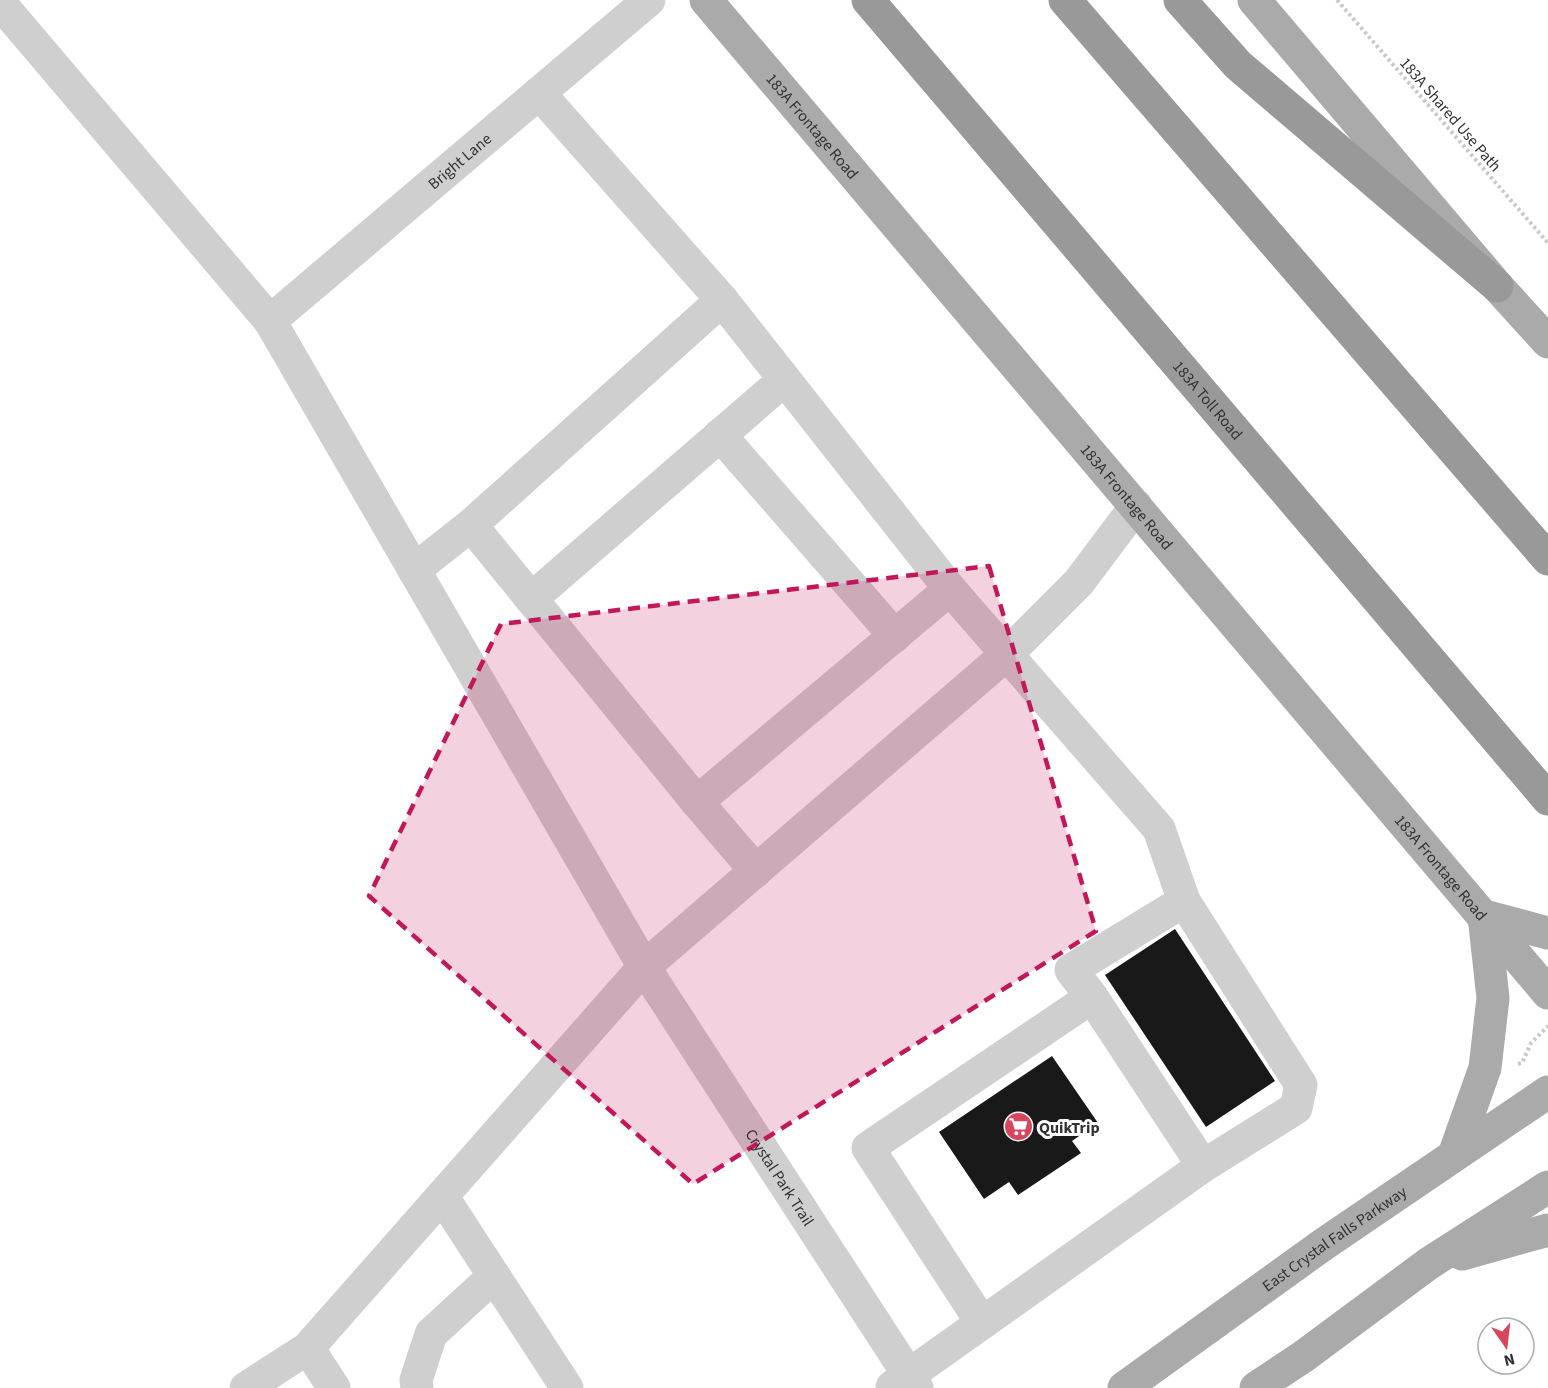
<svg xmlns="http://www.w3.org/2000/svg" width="1548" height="1388" font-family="'Source Sans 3',sans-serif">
	<rect width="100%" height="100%" fill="#fff"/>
	<!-- building -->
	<g fill="#191919">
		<path d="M1175,929l100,152 -69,46 -101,-152z"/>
		<path d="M1052,1056l46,67 -26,18 9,12 -63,42 -9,-13 -25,17 -45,-67z"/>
	</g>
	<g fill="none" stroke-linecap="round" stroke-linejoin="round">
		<!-- path -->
		<g stroke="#c9c9c9" stroke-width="4" stroke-dasharray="3 3" stroke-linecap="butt">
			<path d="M1337,0l211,243"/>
			<path d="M1518,1064l4,-1 9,-20 17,-17"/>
		</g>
		<!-- minor -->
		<g stroke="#cfcfcf" stroke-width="33">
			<path id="s1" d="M0,3l270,318 374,646 273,421"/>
			<path d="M539,93l183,207 228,289 209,240 25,72 -113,69 21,27"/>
			<path id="s2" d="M270,321l379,-321"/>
			<path d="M720,435l175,201"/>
			<path d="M471,525l251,-225"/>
			<path d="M414,570l57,-45 226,277"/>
			<path d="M531,599l253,-219"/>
			<path d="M756,871l-59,-69 253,-213"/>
			<path d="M442,1196l125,192"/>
			<path d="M982,1323l-114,-175 224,-151 111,169"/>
			<path d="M308,1348l26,40"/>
			<path d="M892,1387l311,-221 93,-58 5,-23 -117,-184"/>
			<path d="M246,1388l62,-40 336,-381 363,-313 72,-72 57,-76"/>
			<path d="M417,1388l-1,-8 15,-46 63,-58"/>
		</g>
		<!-- major -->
		<g stroke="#aaa" stroke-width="33">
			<path id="s3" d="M706,0l842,993"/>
			<path d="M1254,0l243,286 51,56"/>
			<path d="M1484,916l64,17"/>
			<path d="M1454,1155l31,-87 8,-70 -9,-82"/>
			<path d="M1462,1254l86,-24"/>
			<path id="s4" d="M1124,1388l200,-144 224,-152"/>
			<path d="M1256,1388l48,-32 124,-92 120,-77"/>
		</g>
		<!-- highway -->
		<g stroke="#999" stroke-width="33">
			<path id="s5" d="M868,0l680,799"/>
			<path d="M1065,0l483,559"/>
			<path d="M1180,0l58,65 259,221"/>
		</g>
	</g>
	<!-- marked area -->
	<path fill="#c2185b" fill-opacity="0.2" stroke="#c2185b" stroke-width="4.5" stroke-dasharray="12 8" stroke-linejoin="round" d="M989,566l107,365 -403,253 -324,-288 132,-272z"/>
	<!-- icons -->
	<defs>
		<symbol id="supermarket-disc" viewBox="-11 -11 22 22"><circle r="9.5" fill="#d8455d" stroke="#fff"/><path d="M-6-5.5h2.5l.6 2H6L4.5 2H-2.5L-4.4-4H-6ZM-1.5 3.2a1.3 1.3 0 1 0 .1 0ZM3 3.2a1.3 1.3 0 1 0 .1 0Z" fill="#fff"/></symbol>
	</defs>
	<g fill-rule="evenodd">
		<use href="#supermarket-disc" x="1002" y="1110" width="33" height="33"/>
	</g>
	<g text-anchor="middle" stroke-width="6" stroke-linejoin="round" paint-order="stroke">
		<!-- street labels -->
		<g font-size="16" fill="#323232" stroke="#fff">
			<text transform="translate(1451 114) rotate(49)" y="6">183A Shared Use Path</text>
			<text dy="6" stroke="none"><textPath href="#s3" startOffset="165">183A Frontage Road</textPath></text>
			<text dy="6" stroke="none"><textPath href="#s2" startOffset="248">Bright Lane</textPath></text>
			<text dy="6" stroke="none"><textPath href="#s5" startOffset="525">183A Toll Road</textPath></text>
			<text dy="6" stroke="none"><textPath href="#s3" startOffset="651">183A Frontage Road</textPath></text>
			<text dy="6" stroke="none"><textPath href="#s3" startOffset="1137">183A Frontage Road</textPath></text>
			<text dy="6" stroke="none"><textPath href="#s1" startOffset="1414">Crystal Park Trail</textPath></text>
			<text dy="6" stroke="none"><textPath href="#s4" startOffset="258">East Crystal Falls Parkway</textPath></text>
		</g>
		<!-- poi labels -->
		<g font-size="16" font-weight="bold" fill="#323232" stroke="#fff" text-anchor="start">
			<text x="1039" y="1133">QuikTrip</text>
		</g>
	</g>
	<!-- north arrow -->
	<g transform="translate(1506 1346) rotate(166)"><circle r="28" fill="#ffffff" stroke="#adadad" stroke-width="1.5"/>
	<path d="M0-4.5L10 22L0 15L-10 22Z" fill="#d8455d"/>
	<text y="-9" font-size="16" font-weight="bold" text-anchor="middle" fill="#323232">N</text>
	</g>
</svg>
